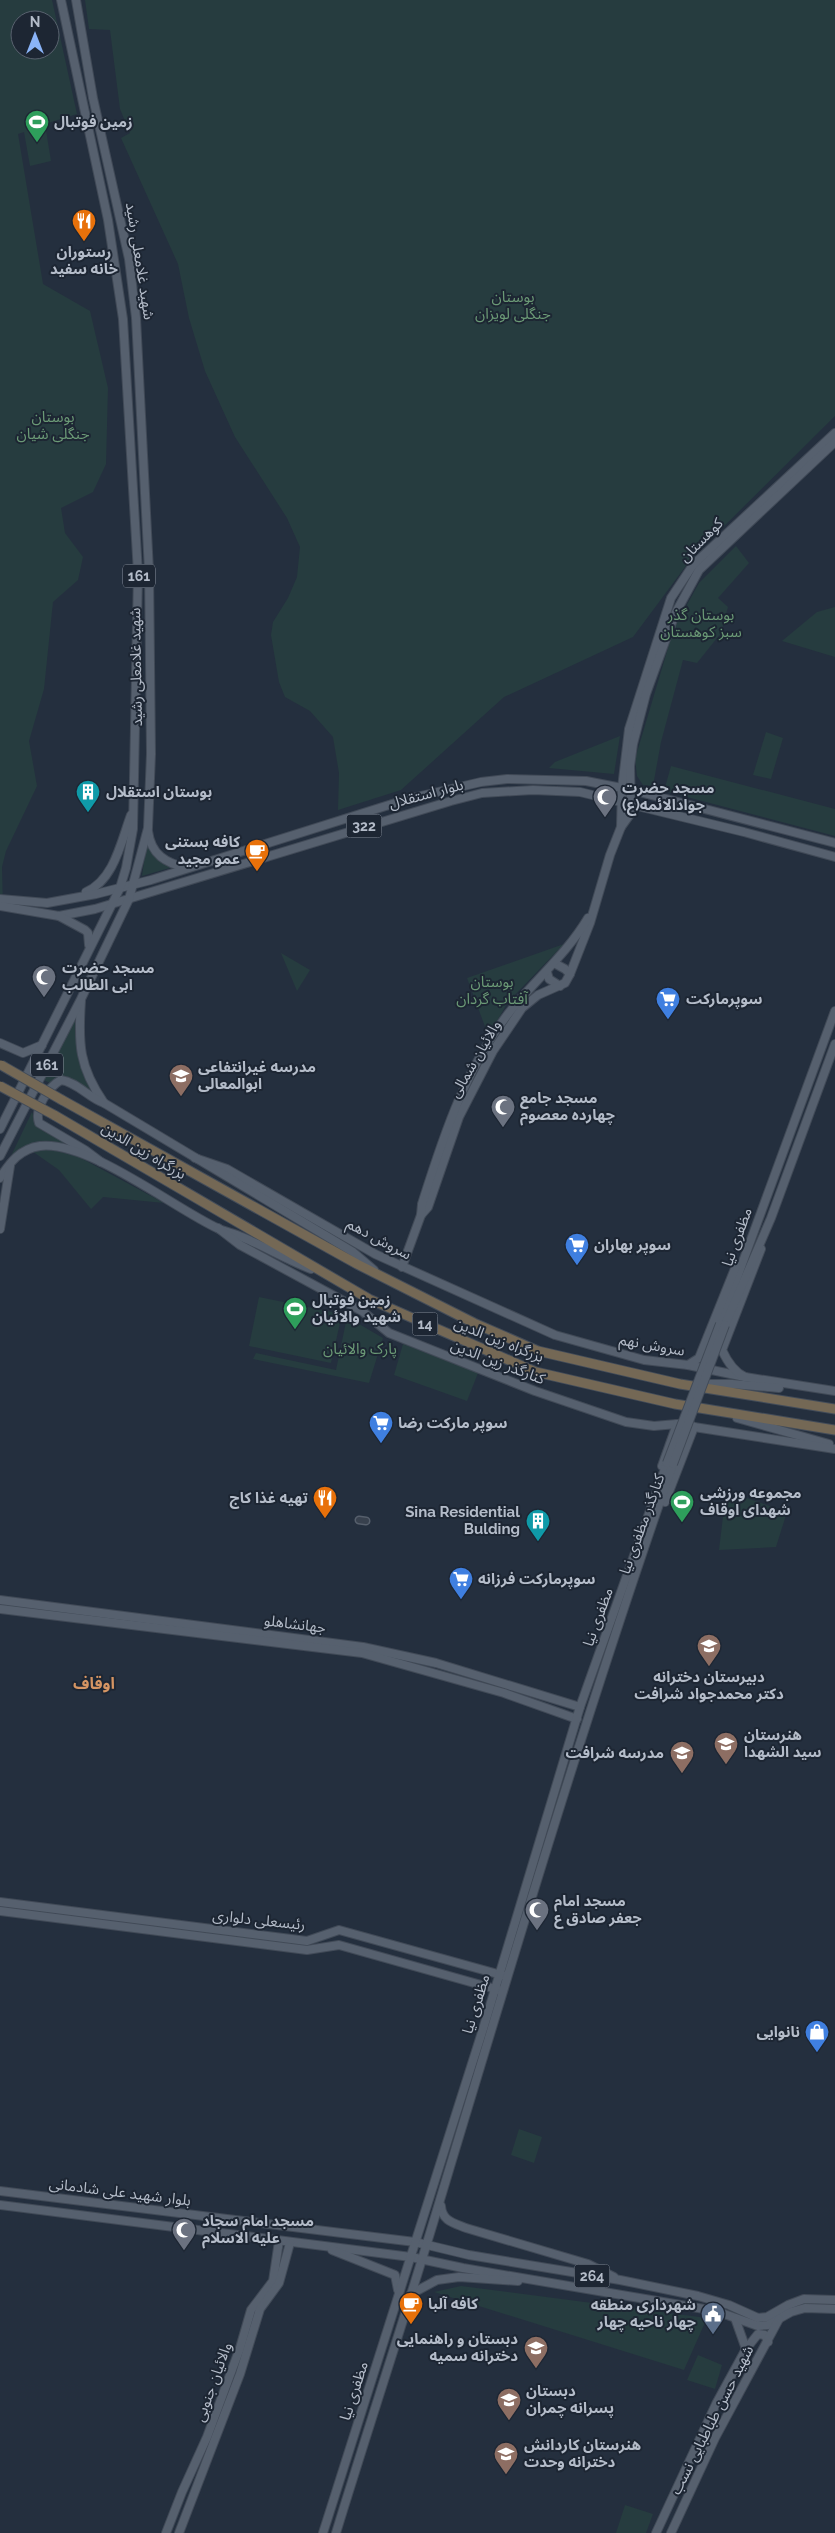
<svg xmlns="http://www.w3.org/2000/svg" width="835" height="2533" font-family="Raleway,'Noto Sans Arabic',sans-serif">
	<rect width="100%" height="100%" fill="#242f3e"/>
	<!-- green -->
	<g fill="#263c3f" fill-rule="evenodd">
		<path d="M0,0h52l25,114 -32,10 6,37 -21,5 -6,-34 -6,2 25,150 47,27 18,77 -2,76 -13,28 -32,16 4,25 18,24 -5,23 -25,22 -9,87 -15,52 8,45 -31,65 -4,16 1,40 -3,-1zM20,20h30v30h-30z"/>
		<path d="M85,0h750v416l-144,143 -58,78 -129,60 -103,93 -63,20 1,-37 -6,-36 -23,-26 -25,-14 -6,-15 -8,-47 2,-13 15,-24 9,-21 3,-30 -13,-29 -52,-81 -30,-66 -16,-53 -11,-54 -57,-126 9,-5 -10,-24 -10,-79 -21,-1z"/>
		<path d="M736,546l13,17 -31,35 10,9 -7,26 -24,30 -14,-3 -22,82 -8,44 -10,-1 -6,-9 -2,-17 39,-131 25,-45z"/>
		<path d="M835,607v50l-53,-16 35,-29z"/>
		<path d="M766,732l17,6 -12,41 -18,-4z"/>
		<path d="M620,736l-6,38 -65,-6 6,-6z"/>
		<path d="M671,766l164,43v27l-171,-45z"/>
		<path d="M147,841l13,20 13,6 -31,9z"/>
		<path d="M564,944l-56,58 -11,19 -10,11 -20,-54z"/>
		<path d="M281,953l29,17 -13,21z"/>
		<path d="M77,1015c-3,30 0,54 17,80l-36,-17 -8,5 -6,-3z"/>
		<path d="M32,1112l8,17 35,19h-51l-13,8z"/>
		<path d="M49,1149l30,8 85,46 -61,-6 -12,12 -32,-39 -27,-19z"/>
		<path d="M259,1297l83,17 -11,49 -82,-17z"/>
		<path d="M347,1317l36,21 -14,45 -116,-24 3,-6 80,17z"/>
		<path d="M403,1344l75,29 -11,28 -73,-26z"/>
		<path d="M726,1491l61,21 -11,35 -57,3z"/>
		<path d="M519,2129l23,8 -8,26 -23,-8z"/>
		<path d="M461,2286l246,32 -23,52 -250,-78z"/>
		<path d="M698,2355l24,10 -7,24 -28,-9z"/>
		<path d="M625,2505l28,9 -7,19h-30z"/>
	</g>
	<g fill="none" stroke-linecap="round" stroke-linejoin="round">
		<defs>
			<g id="minor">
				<path d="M666,1500l13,-2"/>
				<path d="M359,1520l7,1"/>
			</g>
			<g id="major">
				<path d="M621,827l1,-39 7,-59 42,-131 22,-33 142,-132"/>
				<path d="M148,831c3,24 18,32 39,37"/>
				<path d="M86,892c28,-12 35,-50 45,-77"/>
				<path d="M0,899l47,4 49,-9 55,-14 257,-81 73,-17 26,-3 79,2 46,9 203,53"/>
				<path d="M0,906l59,10 36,-7 356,-108 31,-8 51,-3 47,2 164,40 91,25"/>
				<path d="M59,916l26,14 3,3 1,12"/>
				<path d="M554,963l11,6 5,5"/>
				<path d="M547,972l2,7 11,7"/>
				<path d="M81,1001c-3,43 -2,66 23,102"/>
				<path d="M0,1043l23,10 19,-8"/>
				<path d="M0,1129l120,-241 6,-20 7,-39 5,-256 -15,-254 -15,-99 -47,-220"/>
				<path d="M0,1156l81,-157 48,-100 19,-71 3,-74 -2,-183 -13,-253 -7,-59 -36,-161 -17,-98"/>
				<path d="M195,1158l32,11 148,85 180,81 89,25 44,5 57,12"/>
				<path d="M101,1162l-16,-12 -46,-27c-5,-14 9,-36 22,-43 16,2 28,18 43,23l249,149 21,18"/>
				<path d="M0,1178c10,-16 20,-29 40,-32 47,-6 134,62 177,82 8,4 17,5 25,9 24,10 45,23 69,32"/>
				<path d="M421,1215l7,-8 31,-90 34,-66 29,-43 16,-13 27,-12 5,-9 20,-51 20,-68 11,-28 10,-14 -1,-47 3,-22 13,-50 29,-80 24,-44 136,-128"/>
				<path d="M218,1228l22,17 122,66 27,22 146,58 91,31 28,4 23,-2"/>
				<path d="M0,1229l10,-63"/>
				<path d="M761,1249l-39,101c5,11 12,22 23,27l90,14"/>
				<path d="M402,1267l19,-52 1,-11c22,-70 46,-144 95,-201 24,-28 52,-53 71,-85"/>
				<path d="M720,1324l115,-313"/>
				<path d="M725,1325l46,-107 64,-174"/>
				<path d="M688,1365l11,-7 37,-92"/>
				<path d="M698,1384h34l47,4"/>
				<path d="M737,1418l92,26"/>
				<path d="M662,1466l15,-42h12l5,3 141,22"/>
				<path d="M665,1502l29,-75"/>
				<path d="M0,1600l363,47 73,16 144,44"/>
				<path d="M0,1609l362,44 142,40 73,26"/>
				<path d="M0,1902l307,39 32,-11 166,46"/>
				<path d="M0,1911l307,39 32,-5 160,45"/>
				<path d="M0,2191l415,51 54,13 151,25 78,16 31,9 29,13 9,-1 21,-12 16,-6 31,1"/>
				<path d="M0,2205l411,52 52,11 253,43 42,15 10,-1 23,-13 14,-4 30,1"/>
				<path d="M441,2206c1,15 13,17 25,22l122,36 26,13"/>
				<path d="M332,2250l63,25 3,15"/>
				<path d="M411,2294l26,-14 22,-3 59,4"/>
				<path d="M735,2318l11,31"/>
				<path d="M166,2533l16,-41 25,-55 33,-89 11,-38 22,-29 6,-40"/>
				<path d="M179,2533l61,-159 20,-65 19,-26 11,-40"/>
				<path d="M323,2533l160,-504 97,-322 87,-244"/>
				<path d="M336,2533c34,-111 71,-222 104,-333 74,-246 148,-493 233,-736"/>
				<path d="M656,2533l60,-129 30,-55 12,-15 7,1 3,7"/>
				<path d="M671,2533l44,-95 64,-119"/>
			</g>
			<g id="highway">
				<path d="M62,1100l295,164 117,59 64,28 142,33 155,25"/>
				<path d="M54,1115l315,184 167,73 139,32 160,26"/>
			</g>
		</defs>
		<!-- minor casing -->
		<use href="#minor" stroke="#565f6c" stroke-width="9"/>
		<!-- major casing -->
		<use href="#major" stroke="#414a57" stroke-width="10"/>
		<!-- highway casing -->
		<use href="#highway" stroke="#434c59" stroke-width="11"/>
		<!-- minor -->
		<use href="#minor" stroke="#38414e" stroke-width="6"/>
		<!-- major -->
		<use href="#major" stroke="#56606e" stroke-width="8"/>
		<!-- highway -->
		<use href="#highway" stroke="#746855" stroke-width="9"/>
		<defs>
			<g id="major-bridge">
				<path d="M667,1463l53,-139"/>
				<path d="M673,1464l52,-139"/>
			</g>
			<g id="highway-bridge">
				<path d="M1,1065l61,35"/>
				<path d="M0,1086l54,29"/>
			</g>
		</defs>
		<!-- major-bridge casing -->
		<use href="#major-bridge" stroke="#414a57" stroke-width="10" stroke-linecap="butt"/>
		<!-- highway-bridge casing -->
		<use href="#highway-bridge" stroke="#434c59" stroke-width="11" stroke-linecap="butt"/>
		<!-- major-bridge -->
		<use href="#major-bridge" stroke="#56606e" stroke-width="8"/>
		<!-- highway-bridge -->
		<use href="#highway-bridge" stroke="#746855" stroke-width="9"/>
	</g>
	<!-- icons -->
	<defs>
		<symbol id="stadium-pin" viewBox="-11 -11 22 30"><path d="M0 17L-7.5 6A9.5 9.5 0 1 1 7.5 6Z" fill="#2e9e5b" stroke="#1d2633"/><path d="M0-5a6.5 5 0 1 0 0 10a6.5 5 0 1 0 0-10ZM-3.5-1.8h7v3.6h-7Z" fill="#fff"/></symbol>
		<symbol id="restaurant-pin" viewBox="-11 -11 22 30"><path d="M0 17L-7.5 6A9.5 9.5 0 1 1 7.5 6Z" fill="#e8710a" stroke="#1d2633"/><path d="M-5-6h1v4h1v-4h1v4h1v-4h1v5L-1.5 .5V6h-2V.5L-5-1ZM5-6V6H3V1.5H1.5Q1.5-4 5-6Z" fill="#fff"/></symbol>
		<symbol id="building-pin" viewBox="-11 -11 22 30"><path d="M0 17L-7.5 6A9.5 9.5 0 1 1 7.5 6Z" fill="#0f9aa8" stroke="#1d2633"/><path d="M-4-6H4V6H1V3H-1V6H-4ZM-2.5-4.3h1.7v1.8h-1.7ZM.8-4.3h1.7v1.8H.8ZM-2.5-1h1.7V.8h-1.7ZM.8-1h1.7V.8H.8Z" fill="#fff"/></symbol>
		<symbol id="mosque-pin" viewBox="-11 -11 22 30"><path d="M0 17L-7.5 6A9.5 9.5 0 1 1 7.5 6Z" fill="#6b7280" stroke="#1d2633"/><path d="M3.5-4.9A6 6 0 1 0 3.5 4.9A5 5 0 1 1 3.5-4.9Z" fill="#fff"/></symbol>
		<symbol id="cafe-pin" viewBox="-11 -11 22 30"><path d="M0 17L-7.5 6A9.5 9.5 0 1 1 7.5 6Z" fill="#e8710a" stroke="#1d2633"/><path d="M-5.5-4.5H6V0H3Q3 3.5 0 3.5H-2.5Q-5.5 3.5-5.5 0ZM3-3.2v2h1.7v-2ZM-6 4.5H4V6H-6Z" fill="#fff"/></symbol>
		<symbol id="supermarket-pin" viewBox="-11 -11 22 30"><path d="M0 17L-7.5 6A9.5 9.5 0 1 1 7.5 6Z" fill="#3f7fe0" stroke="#1d2633"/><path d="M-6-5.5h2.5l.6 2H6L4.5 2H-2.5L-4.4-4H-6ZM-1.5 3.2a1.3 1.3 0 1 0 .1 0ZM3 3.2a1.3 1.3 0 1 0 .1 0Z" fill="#fff"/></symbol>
		<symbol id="school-pin" viewBox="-11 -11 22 30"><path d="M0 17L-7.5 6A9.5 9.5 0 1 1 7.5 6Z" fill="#8d6e63" stroke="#1d2633"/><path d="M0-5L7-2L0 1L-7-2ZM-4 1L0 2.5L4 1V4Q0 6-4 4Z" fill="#fff"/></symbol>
		<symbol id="shop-pin" viewBox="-11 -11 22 30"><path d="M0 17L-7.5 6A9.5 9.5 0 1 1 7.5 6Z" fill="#3f7fe0" stroke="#1d2633"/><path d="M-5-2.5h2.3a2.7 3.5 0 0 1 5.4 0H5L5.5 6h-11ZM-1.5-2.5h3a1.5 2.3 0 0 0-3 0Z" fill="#fff"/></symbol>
		<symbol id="civic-pin" viewBox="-11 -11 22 30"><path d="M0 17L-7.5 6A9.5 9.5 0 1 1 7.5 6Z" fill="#5c6f8a" stroke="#1d2633"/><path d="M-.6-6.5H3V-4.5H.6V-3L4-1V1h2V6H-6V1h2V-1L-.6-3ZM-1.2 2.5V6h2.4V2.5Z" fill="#fff"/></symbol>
	</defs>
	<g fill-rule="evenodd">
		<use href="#stadium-pin" x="23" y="108" width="28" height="38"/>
		<use href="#restaurant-pin" x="70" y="207" width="28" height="38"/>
		<use href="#building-pin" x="74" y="778" width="28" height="38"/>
		<use href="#mosque-pin" x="591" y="783" width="28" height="38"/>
		<use href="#cafe-pin" x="243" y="837" width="28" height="38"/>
		<use href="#mosque-pin" x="30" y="963" width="28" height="38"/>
		<use href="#supermarket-pin" x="654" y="985" width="28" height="38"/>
		<use href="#school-pin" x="167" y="1062" width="28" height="38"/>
		<use href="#mosque-pin" x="489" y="1093" width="28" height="38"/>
		<use href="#supermarket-pin" x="563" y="1231" width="28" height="38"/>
		<use href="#stadium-pin" x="281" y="1295" width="28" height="38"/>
		<use href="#supermarket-pin" x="367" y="1409" width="28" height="38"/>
		<use href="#restaurant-pin" x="311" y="1484" width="28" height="38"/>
		<use href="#stadium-pin" x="668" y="1488" width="28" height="38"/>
		<use href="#building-pin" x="524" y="1507" width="28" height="38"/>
		<use href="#supermarket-pin" x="447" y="1565" width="28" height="38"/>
		<use href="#school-pin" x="695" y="1632" width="28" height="38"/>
		<use href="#school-pin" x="712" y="1730" width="28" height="38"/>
		<use href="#school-pin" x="668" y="1739" width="28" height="38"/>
		<use href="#mosque-pin" x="523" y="1896" width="28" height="38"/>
		<use href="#shop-pin" x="803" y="2018" width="28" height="38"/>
		<use href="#mosque-pin" x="170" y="2216" width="28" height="38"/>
		<use href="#cafe-pin" x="397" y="2290" width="28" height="38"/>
		<use href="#civic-pin" x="699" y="2300" width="28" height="38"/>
		<use href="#school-pin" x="522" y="2334" width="28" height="38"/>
		<use href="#school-pin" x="495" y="2386" width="28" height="38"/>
		<use href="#school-pin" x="492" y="2440" width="28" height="38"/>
	</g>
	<g text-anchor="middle" stroke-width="4" stroke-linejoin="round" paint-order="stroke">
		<!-- shield labels -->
		<g fill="#1d2633" stroke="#878f9c" stroke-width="1">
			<rect x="123" y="564.5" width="32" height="23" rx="4"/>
			<rect x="346.5" y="814.5" width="35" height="23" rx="4"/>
			<rect x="31" y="1053.5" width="32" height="23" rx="4"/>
			<rect x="412.5" y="1312.5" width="25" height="23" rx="4"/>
			<rect x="574.5" y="2264.5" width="35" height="23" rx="4"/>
		</g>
		<g font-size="14" font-weight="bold" fill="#b4bcc9">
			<text x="139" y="581">161</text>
			<text x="364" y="831">322</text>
			<text x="47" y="1070">161</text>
			<text x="425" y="1329">14</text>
			<text x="592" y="2281">264</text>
		</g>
		<!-- poi labels -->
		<g font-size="15" font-weight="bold" fill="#b4bcc9" stroke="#1d2633" text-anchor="start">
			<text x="54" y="127">زمین فوتبال</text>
			<text x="84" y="257" text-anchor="middle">رستوران<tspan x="84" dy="17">خانه سفید</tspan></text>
			<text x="622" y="793">مسجد حضرت<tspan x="622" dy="17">جوادالائمه(ع)</tspan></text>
			<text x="106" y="797">بوستان استقلال</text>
			<text x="240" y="847" text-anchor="end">کافه بستنی<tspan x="240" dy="17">عمو مجید</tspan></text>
			<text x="62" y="973">مسجد حضرت<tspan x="62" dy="17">ابی الطالب</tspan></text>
			<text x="686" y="1004">سوپرمارکت</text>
			<text x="198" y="1072">مدرسه غیرانتفاعی<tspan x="198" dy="17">ابوالمعالی</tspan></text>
			<text x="520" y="1103">مسجد جامع<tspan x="520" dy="17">چهارده معصوم</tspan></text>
			<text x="594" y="1250">سوپر بهاران</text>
			<text x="312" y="1305">زمین فوتبال<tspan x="312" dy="17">شهید والائیان</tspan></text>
			<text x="398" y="1428">سوپر مارکت رضا</text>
			<text x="700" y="1498">مجموعه ورزشی<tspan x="700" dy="17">شهدای اوقاف</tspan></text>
			<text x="308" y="1503" text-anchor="end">تهیه غذا کاج</text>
			<text x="520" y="1517" text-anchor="end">Sina Residential<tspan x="520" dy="17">Bulding</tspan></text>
			<text x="478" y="1584">سوپرمارکت فرزانه</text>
			<text x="709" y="1682" text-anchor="middle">دبیرستان دخترانه<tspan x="709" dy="17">دکتر محمدجواد شرافت</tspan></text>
			<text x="744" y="1740">هنرستان<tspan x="744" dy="17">سید الشهدا</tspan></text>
			<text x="664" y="1758" text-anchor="end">مدرسه شرافت</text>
			<text x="554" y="1906">مسجد امام<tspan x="554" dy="17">جعفر صادق ع</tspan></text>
			<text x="800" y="2037" text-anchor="end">نانوایی</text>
			<text x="202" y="2226">مسجد امام سجاد<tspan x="202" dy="17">علیه الاسلام</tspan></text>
			<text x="428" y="2309">کافه آلبا</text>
			<text x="696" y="2310" text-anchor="end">شهرداری منطقه<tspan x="696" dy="17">چهار ناحیه چهار</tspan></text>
			<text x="518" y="2344" text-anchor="end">دبستان و راهنمایی<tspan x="518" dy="17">دخترانه سمیه</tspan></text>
			<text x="526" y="2396">دبستان<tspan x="526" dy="17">پسرانه چمران</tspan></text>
			<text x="524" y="2450">هنرستان کاردانش<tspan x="524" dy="17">دخترانه وحدت</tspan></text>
		</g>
		<!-- street labels -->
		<g font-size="15" fill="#b4bcc9" stroke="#1d2633">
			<text transform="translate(140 261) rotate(81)" y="5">شهید غلامعلی رشید</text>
			<text transform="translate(701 540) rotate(-45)" y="5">کوهستان</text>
			<text transform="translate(136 667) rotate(-91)" y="5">شهید غلامعلی رشید</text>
			<text transform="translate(426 794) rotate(-15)" y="5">بلوار استقلال</text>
			<text transform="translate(475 1059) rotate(-60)" y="5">والائیان شمالی</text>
			<text transform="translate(144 1151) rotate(31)" y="5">بزرگراه زین الدین</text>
			<text transform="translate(737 1237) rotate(-70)" y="5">مظفری نیا</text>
			<text transform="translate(379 1239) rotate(28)" y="5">سروش دهم</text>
			<text transform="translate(499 1340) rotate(22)" y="5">بزرگراه زین الدین</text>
			<text transform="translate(652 1345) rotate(10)" y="5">سروش نهم</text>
			<text transform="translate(498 1362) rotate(21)" y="5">کنارگذر زین الدین</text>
			<text transform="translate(642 1524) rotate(-70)" y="5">کنارگذر مظفری نیا</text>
			<text transform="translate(598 1617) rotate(-70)" y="5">مظفری نیا</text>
			<text transform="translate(295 1624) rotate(7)" y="5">جهانشاهلو</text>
			<text transform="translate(259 1920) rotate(6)" y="5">رئیسعلی دلواری</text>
			<text transform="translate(476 2004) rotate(-73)" y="5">مظفری نیا</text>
			<text transform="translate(120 2192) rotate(7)" y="5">بلوار شهید علی شادمانی</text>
			<text transform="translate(213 2382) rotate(-70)" y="5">والائیان جنوبی</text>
			<text transform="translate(354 2391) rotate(-72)" y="5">مظفری نیا</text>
			<text transform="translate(712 2420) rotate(-63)" y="5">شهید حسن طباطبایی نسب</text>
		</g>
		<!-- park labels -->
		<g font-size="15" fill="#6b9a76" stroke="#1d2633">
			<text x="513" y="302">بوستان<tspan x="513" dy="17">جنگلی لویزان</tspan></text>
			<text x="53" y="422">بوستان<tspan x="53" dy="17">جنگلی شیان</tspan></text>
			<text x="701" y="620">بوستان گذر<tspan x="701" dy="17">سبز کوهستان</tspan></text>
			<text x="492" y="987">بوستان<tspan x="492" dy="17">آفتاب گردان</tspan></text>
			<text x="360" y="1354">پارک والائیان</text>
		</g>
		<!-- neighbourhood labels -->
		<g font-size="16" font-weight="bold" fill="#d59563" stroke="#1d2633">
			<text x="94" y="1689">اوقاف</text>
		</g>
	</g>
	<!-- north arrow -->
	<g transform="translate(35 35)"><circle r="24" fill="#1d2633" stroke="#59626f"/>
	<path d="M0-4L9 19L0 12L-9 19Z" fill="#8ab4f8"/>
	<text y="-8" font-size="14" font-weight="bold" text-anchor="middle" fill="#b4bcc9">N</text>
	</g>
</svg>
